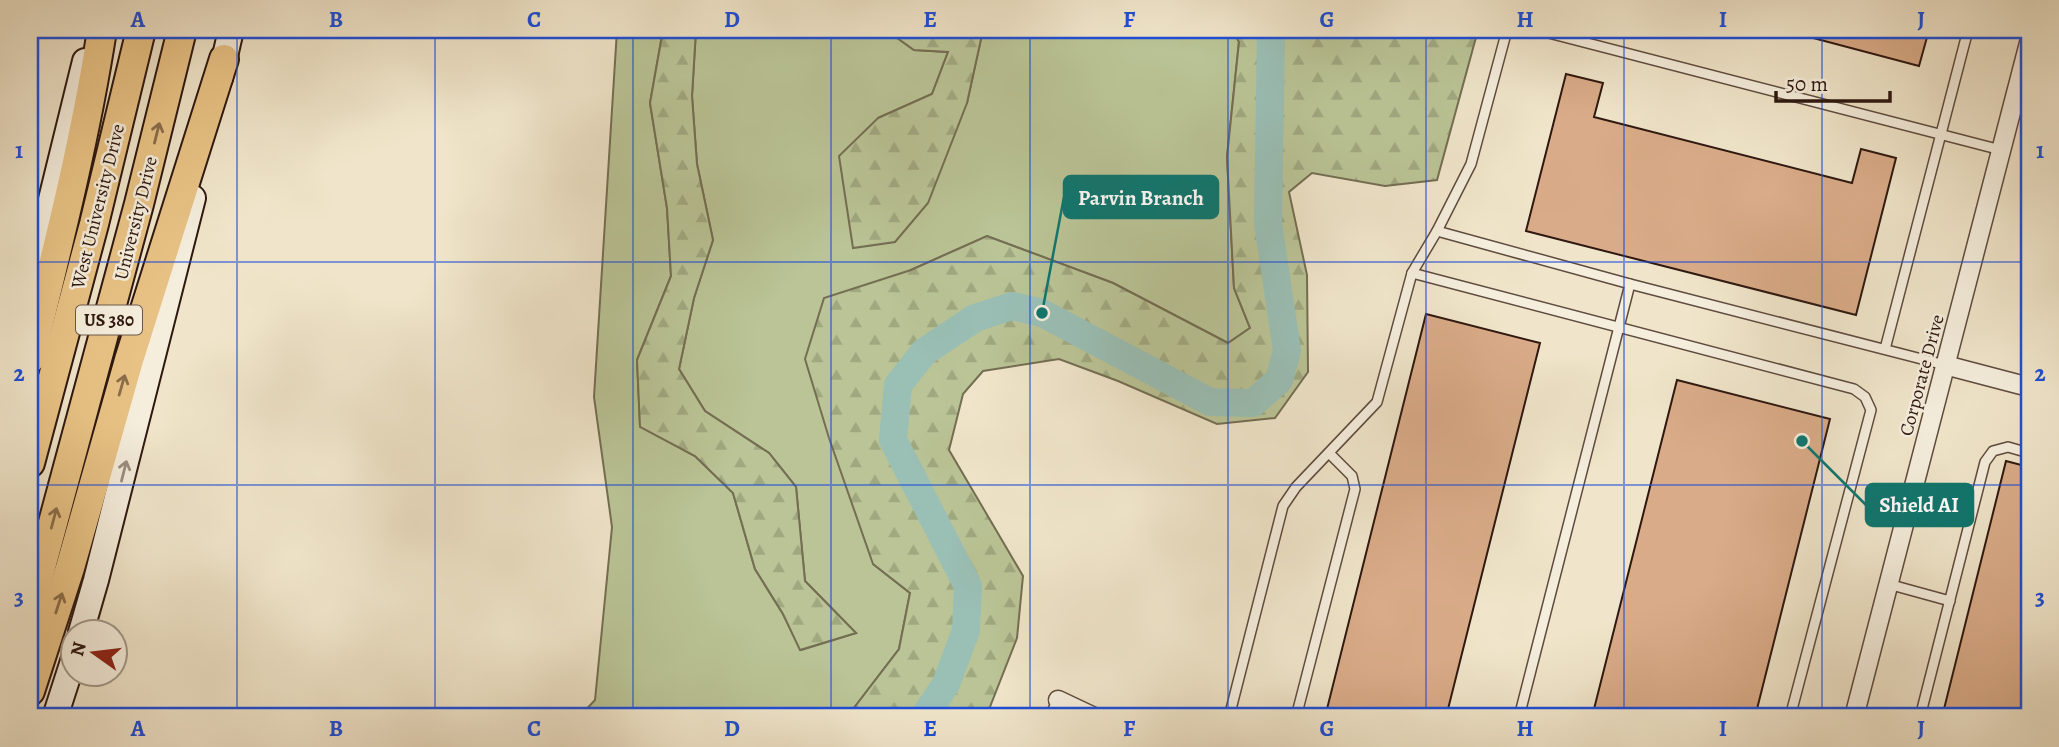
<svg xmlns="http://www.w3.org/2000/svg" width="2059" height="747" font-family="Alegreya,serif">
	<defs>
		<pattern id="forest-firs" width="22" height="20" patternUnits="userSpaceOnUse" patternTransform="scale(1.75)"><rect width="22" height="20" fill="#bac496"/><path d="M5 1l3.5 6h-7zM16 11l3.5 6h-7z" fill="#a0a880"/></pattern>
	</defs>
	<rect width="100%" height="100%" fill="#f0e5ca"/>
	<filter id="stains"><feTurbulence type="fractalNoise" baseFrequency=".00286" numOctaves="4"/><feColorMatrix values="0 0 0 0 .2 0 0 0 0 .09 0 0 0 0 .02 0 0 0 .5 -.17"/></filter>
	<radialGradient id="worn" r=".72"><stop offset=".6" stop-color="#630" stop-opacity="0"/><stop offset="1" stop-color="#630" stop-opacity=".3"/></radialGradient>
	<!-- grass -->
	<path fill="#bac496" stroke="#746e53" stroke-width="2" d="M617,30h46l-13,73 17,105 4,68 -34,84 3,66 55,30 38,37 22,76 28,45 18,36 55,-17 -51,-52 -9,-94 -27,-34 -64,-42 -26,-42 15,-71 19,-58 -16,-76 -5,-68 4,-66h190l28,20 34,2 -16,42 -54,24 89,-15 16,-73h249l7,11 -12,116 7,131 16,40 -22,15 -115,-60 -126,-47 -76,34 -38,294 37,29 -11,56 -52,68h-268l16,-17 17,-173 -18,-130z"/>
	<!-- forest -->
	<g fill="url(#forest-firs)" stroke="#746e53" stroke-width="2">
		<path d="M663,30h33l-4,66 5,68 16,76 -19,58 -15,71 26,42 64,42 27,34 9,94 51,52 -56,17 -17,-36 -28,-45 -22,-76 -38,-37 -55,-29 -3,-67 34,-84 -4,-68 -17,-105z"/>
		<path d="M886,30h97l-16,73 -39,100 -33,39 -42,6 -14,-92 39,-38 54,-24 16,-42 -34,-2z"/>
		<path d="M1232,30h246l-41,150 -52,6 -73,-13 -23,19 18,83 1,97 -33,46 -58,6 -99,-43 -59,-22 -76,12 -20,23 -14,56 74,126 -6,62 -31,79h-139l52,-68 11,-56 -37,-29 -44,-126 -24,-79 19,-61 87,-28 76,-34 126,47 115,60 22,-15 -16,-40 -7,-131 12,-115z"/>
	</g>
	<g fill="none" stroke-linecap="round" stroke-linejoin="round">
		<!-- river -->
		<path stroke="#9abfb5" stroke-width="28" d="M924,717l22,-33 20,-54 2,-44 -75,-146 5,-55 26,-33 51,-34 37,-12 30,7 168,89 43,1 26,-23 8,-29 -19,-128 3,-193"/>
	</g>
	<!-- building -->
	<g fill="#d9ab88" stroke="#2e1810" stroke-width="2">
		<path d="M1798,30h131l-10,36 -121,-32z"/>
		<path d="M1566,74l37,9 -9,34 258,66 9,-34 35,9 -40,157 -330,-84z"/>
		<path d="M1426,314l114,29 -94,374h-121z"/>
		<path d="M1677,380l153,39 -75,298h-163z"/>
		<path d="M2006,461l23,6v250h-87z"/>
	</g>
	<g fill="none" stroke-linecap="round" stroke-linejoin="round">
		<defs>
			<g id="service">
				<path d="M1537,30l464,120"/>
				<path d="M1437,231l34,-67 36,-134"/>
				<path d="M1412,273l442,116 11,8 6,13 -81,307"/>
				<path d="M1885,349l83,-319"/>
				<path d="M1888,584l62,17"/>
				<path d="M1049,717l9,-17"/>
				<path d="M1229,717l54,-211 13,-19 81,-85 35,-129 25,-42 193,53 315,81"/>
				<path d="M1296,717l59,-228 -3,-13 -23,-23"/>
				<path d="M1519,717l111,-433"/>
				<path d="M1920,717l65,-255 8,-11 15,-4 21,6"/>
			</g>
			<g id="minor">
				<path d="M1945,365l84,22"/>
				<path d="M1058,700l36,17"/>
				<path d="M1854,717l175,-674"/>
			</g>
			<g id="secondary">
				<path d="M220,78l11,-48"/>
				<path d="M30,285l55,-224"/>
				<path d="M81,632l15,-52 97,-382"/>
				<path d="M55,717l19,-59"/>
			</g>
			<g id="trunk">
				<path d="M30,359c27,-109 55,-219 72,-329"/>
				<path d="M30,463l64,-239 47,-194"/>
				<path d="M30,608l109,-404 43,-174"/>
				<path d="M30,691l40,-123 59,-208 95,-301"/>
			</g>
		</defs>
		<!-- service casing -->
		<use href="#service" stroke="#5e4b3e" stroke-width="12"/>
		<!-- minor casing -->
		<use href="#minor" stroke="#5e4b3e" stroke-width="21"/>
		<!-- secondary casing -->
		<use href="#secondary" stroke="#2e1810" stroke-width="28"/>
		<!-- trunk casing -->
		<use href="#trunk" stroke="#2e1810" stroke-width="32"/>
		<!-- service -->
		<use href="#service" stroke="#f5eedd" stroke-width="9"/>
		<!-- minor -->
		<use href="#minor" stroke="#f5eedd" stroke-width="18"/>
		<!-- secondary -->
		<use href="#secondary" stroke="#f5eedd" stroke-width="24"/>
		<!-- trunk -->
		<use href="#trunk" stroke="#e8c285" stroke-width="28"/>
	</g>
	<!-- one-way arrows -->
	<defs><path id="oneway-shaft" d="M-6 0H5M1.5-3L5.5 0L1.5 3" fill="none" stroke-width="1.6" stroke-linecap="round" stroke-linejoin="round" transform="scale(1.75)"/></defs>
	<g stroke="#8b6d4a">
		<use href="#oneway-shaft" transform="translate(157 133) rotate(-76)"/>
		<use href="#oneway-shaft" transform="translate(122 385) rotate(-74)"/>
		<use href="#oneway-shaft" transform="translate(54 518) rotate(-75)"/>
		<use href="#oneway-shaft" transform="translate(59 603) rotate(-72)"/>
	</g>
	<use stroke="#9b8e81" href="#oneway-shaft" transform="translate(124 471) rotate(-76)"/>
	<!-- grid -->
	<path fill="none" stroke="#1d4ed8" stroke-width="2" stroke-opacity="0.55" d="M237,30v687M435,30v687M633,30v687M831,30v687M1030,30v687M1228,30v687M1426,30v687M1624,30v687M1822,30v687M30,262h1999M30,485h1999"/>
	<g text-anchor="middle" stroke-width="5" stroke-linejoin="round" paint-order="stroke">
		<!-- shield labels -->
		<rect fill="#f5eedd" stroke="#6a584e" stroke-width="2" x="76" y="305.5" width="66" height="29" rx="5"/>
		<g font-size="18" font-weight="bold" fill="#2e1810">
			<text x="109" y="326">US 380</text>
		</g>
		<!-- street labels -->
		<g font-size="19" fill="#2e1810" stroke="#f5eedd">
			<text transform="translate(97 206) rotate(-76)" y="7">West University Drive</text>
			<text transform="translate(135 218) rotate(-76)" y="7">University Drive</text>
			<text transform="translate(1921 375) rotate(-75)" y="7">Corporate Drive</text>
		</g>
	</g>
	<!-- callouts -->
	<path fill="none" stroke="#0f766e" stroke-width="2.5" d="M1042 313L1064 197M1802 441L1866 505"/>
	<g fill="#0f766e" stroke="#f5eedd" stroke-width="2.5">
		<circle cx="1042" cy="313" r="7"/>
		<circle cx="1802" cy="441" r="7"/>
	</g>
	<g fill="#0f766e" stroke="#0f766e" stroke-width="2.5">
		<rect x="1064" y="176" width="154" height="42" rx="7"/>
		<rect x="1866" y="484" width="107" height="42" rx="7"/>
	</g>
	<g font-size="21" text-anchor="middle" font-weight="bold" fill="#fff">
		<text x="1141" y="205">Parvin Branch</text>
		<text x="1919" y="512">Shield AI</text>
	</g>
	<!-- margin -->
	<rect width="2059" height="747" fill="none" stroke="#f0e5ca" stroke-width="77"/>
	<!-- north arrow -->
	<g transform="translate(94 653) rotate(284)"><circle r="33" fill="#f5eedd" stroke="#a5988b" stroke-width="2"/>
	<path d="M0-5L12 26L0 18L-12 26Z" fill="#8f2418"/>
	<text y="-10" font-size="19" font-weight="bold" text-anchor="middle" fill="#2e1810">N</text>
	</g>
	<!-- scale -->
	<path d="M1776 91v10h114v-10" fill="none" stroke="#2e1810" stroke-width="3.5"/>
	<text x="1786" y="91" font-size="21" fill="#2e1810" stroke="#f5eedd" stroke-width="5" paint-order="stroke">50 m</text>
	<rect x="38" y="38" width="1983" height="670" fill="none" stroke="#1d4ed8" stroke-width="2.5"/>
	<g font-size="23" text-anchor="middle" font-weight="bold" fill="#1d4ed8">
		<text x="138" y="27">A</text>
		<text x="336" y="27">B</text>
		<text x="534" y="27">C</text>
		<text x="732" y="27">D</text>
		<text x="930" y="27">E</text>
		<text x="1129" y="27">F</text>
		<text x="1327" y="27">G</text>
		<text x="1525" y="27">H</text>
		<text x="1723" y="27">I</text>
		<text x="1921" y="27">J</text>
		<text x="19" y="158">1</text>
		<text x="2040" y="158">1</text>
		<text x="19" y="381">2</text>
		<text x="2040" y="381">2</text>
		<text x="19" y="605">3</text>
		<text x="2040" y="605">3</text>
		<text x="138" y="736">A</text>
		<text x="336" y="736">B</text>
		<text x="534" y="736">C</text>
		<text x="732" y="736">D</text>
		<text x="930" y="736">E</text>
		<text x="1129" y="736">F</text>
		<text x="1327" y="736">G</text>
		<text x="1525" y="736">H</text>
		<text x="1723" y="736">I</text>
		<text x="1921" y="736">J</text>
	</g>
	<rect width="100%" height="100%" filter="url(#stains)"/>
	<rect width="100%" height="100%" fill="url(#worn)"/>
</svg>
